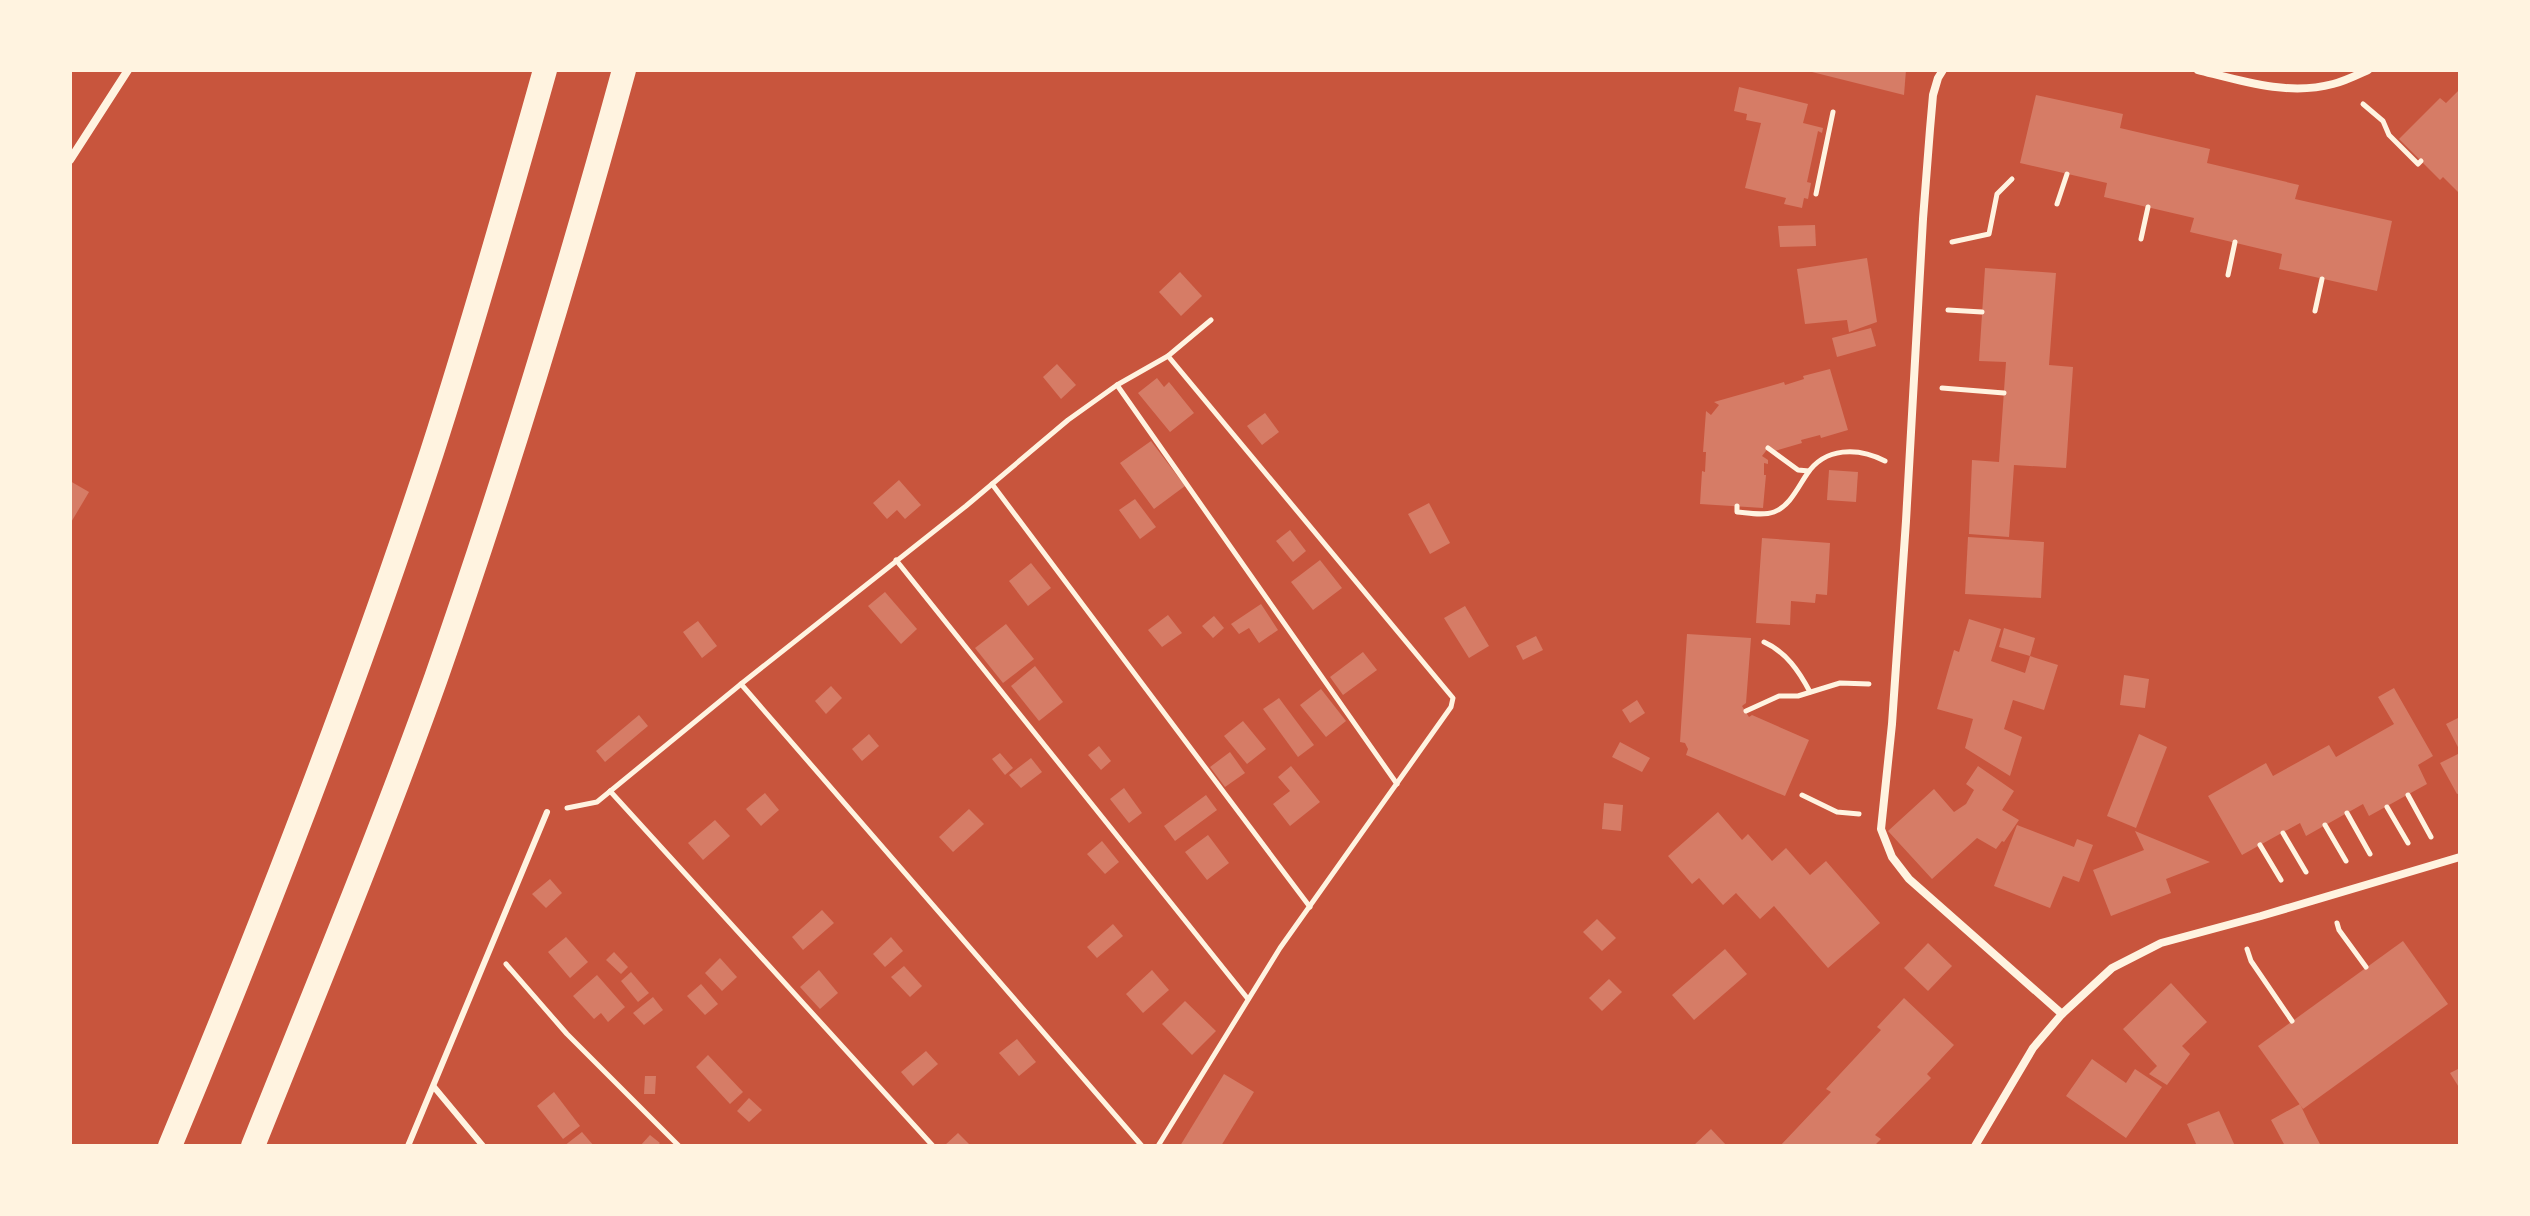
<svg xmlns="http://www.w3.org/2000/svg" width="2530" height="1216" font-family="Inter,sans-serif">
	<rect width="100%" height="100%" fill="#c8553d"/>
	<!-- building -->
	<g fill="#d67c66">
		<path d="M1808,70h98l-2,25 -96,-24z"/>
		<path d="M1739,87l69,17 -5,19 20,5 -1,5 -4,-2 -11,51 4,1 -3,16 -4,-1 -2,10 -18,-4 2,-6 -41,-10 16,-65 -15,-3 1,-6 -13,-3z"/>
		<path d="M2460,89v105l-17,-17 -3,3 -41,-41 41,-41 6,5z"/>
		<path d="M2036,95l87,19 -3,14 90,21 -3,14 92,22 -4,14 97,22 -15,70 -98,-22 3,-15 -92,-22 4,-14 -90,-21 3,-14 -87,-20z"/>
		<path d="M1815,225l1,21 -36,1 -2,-21z"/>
		<path d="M1867,258l10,64 -28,10 -2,-12 -42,4 -8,-55z"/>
		<path d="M1985,268l71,5 -7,92 24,2 -7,101 -52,-3 -5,72 -40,-3 3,-74 27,2 7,-100 -27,-1z"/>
		<path d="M1180,272l22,24 -21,20 -22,-24z"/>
		<path d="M1871,328l5,18 -39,11 -5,-19z"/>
		<path d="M1057,364l19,21 -15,14 -18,-22z"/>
		<path d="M1830,369l18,61 -27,8 -1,-3 -19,5 1,3 -27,8 -6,-4 -7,9 6,4v4l-4,-1v12h2l-3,33 -63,-4 2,-33 3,1 1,-20h-3l3,-41 5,4 8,-10 -5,-3 70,-20 1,3 19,-6 -1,-3z"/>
		<path d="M1157,378l7,9 5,-5 25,31 -24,19 -32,-39z"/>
		<path d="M1265,413l14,19 -17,13 -15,-19z"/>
		<path d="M1151,441l34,45 -31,23 -34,-46z"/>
		<path d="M1829,470l29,2 -2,30 -29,-2z"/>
		<path d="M899,480l22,25 -16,14 -8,-9 -10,9 -14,-16z"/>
		<path d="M70,481l19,11 -19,32z"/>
		<path d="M1135,499l21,28 -16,12 -21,-29z"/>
		<path d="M1429,503l21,40 -20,11 -22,-40z"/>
		<path d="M1290,530l16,21 -13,11 -17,-21z"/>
		<path d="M1968,537l76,5 -3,56 -76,-4z"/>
		<path d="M1762,538l68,5 -3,52 -11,-1 -1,9 -24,-2 -1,24 -34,-2z"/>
		<path d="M1320,560l22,28 -29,22 -22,-28z"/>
		<path d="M1031,563l20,25 -23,18 -19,-25z"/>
		<path d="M885,592l32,37 -16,15 -33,-38z"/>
		<path d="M1261,604l17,26 -19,13 -10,-15 -10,6 -8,-10z"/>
		<path d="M1465,606l24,40 -20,12 -25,-40z"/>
		<path d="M1168,615l14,18 -20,14 -14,-17z"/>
		<path d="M1214,616l10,12 -11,10 -11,-12z"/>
		<path d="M1969,619l32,10 -10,32 34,12 5,-17 28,9 -14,45 -31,-10 -9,29 18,8 -12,39 -45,-28 8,-29 -36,-10 17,-59 5,2z"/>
		<path d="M698,621l19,25 -15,12 -19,-26z"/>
		<path d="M1006,624l28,35 -31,24 -28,-35z"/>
		<path d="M2004,628l31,10 -5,18 -31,-9z"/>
		<path d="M1687,634l64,4 -5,65 -4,3 7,11 3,-2 57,25 -24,56 -99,-41 2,-6 -3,-6 -5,-1z"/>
		<path d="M1536,636l7,14 -20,10 -7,-14z"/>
		<path d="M1363,652l14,18 -34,25 -13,-18z"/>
		<path d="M1035,666l28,36 -24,19 -28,-35z"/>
		<path d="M2124,675l25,4 -4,29 -25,-3z"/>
		<path d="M831,686l11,12 -16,16 -11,-13z"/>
		<path d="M2394,688l39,68 -15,9 9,19 -58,32 -6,-12 -57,32 -6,-13 -58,32 -34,-59 58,-33 7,13 56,-31 7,12 58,-33 -16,-27z"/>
		<path d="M1321,689l25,32 -20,16 -26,-32z"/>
		<path d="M1279,698l35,47 -16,12 -35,-48z"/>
		<path d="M1637,700l8,13 -15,10 -8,-13z"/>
		<path d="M639,715l9,11 -43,36 -9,-11z"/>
		<path d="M2460,717v34l-14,-27z"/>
		<path d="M1243,721l23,28 -19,15 -23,-28z"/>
		<path d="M869,734l10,12 -17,15 -10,-12z"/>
		<path d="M2139,734l28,13 -31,81 -29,-12z"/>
		<path d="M1620,742l30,16 -8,14 -30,-15z"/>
		<path d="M1099,746l12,15 -10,9 -13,-15z"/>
		<path d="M1230,752l15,21 -20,14 -15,-20z"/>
		<path d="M1000,753l13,15 -8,7 -13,-16z"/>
		<path d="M2460,753v40l-3,1 -17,-31z"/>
		<path d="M1031,758l11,14 -21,16 -12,-13z"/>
		<path d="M1291,766l29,36 -30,24 -17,-22 17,-13 -12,-14z"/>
		<path d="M1978,766l36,25 -12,19 17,10 -15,22 -2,-1 -6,8 -19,-11 -45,41 -44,-48 46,-42 20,23 12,-8 8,-14 -8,-6z"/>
		<path d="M1124,788l18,25 -13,10 -19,-24z"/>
		<path d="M765,793l14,17 -18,16 -15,-17z"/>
		<path d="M1206,795l11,15 -42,31 -11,-15z"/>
		<path d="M1604,803l19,2 -2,26 -19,-2z"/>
		<path d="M969,809l15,15 -31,28 -14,-15z"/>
		<path d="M1718,812l24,28 6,-6 24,27 14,-13 24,27 16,-14 54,62 -52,45 -54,-62 -14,13 -24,-26 -13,12 -24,-27 -7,6 -24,-28z"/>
		<path d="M715,820l15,16 -27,24 -15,-17z"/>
		<path d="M2017,825l57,22 3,-8 16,6 -14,37 -16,-6 -13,32 -56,-22z"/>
		<path d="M2135,831l75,31 -44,17 5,14 -60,23 -18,-46 51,-20z"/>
		<path d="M1208,835l21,28 -22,17 -22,-28z"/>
		<path d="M1102,841l17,21 -14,12 -18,-20z"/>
		<path d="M550,879l12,14 -16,15 -14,-14z"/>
		<path d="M822,910l12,13 -31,27 -11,-13z"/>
		<path d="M1597,919l19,19 -14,13 -19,-19z"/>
		<path d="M1113,924l10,12 -26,22 -10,-11z"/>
		<path d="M566,937l22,25 -18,16 -22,-26z"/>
		<path d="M891,937l12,14 -18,16 -12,-13z"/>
		<path d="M2403,941l45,63 -145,105 -45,-63z"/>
		<path d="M1928,943l24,23 -24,25 -24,-23z"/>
		<path d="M1725,949l22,25 -53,46 -22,-25z"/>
		<path d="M614,952l14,15 -7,7 -15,-14z"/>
		<path d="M720,958l17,19 -15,14 -17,-18z"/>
		<path d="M904,966l18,20 -12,11 -19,-20z"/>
		<path d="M819,970l19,23 -18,16 -20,-22z"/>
		<path d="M1152,970l17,20 -26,23 -17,-19z"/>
		<path d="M631,972l18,21 -11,9 -17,-21z"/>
		<path d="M597,975l28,32 -17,15 -7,-9 -7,6 -21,-23z"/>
		<path d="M1609,979l13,13 -20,19 -13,-13z"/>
		<path d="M2171,983l36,39 -25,24 8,8 -23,31 -18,-11 8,-8 -34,-37z"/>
		<path d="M701,984l17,20 -13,11 -18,-19z"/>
		<path d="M653,997l10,13 -19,15 -11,-12z"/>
		<path d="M1904,998l50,47 -27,29 4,4 -56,57 6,4 -7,7h-94l51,-54 -5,-3 55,-59 -4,-3z"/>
		<path d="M1185,1001l31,30 -24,24 -30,-31z"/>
		<path d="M1017,1039l19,23 -17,14 -20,-23z"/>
		<path d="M926,1051l12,13 -25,22 -12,-14z"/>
		<path d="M708,1055l35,37 -13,12 -34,-37z"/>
		<path d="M2092,1059l34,24 9,-14 27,18 -36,51 -60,-42z"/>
		<path d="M2460,1068v21l-10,-16z"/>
		<path d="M1224,1074l30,18 -33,54h-41z"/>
		<path d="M645,1076h11l-1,18h-11z"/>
		<path d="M554,1092l26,34 -17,13 -26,-33z"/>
		<path d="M749,1098l13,12 -13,12 -12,-11z"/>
		<path d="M2300,1104l9,19 12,23h-36l-14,-26z"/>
		<path d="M2219,1111l16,35h-38l-10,-22z"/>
		<path d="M1711,1129l16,17h-34z"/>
		<path d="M582,1132l12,14h-30z"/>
		<path d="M958,1133l13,13h-27z"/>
		<path d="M650,1135l10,8 -3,3h-17z"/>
	</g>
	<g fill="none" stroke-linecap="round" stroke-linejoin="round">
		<!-- path -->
		<g stroke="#fff3e0" stroke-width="5">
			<path d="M2363,104l20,17 6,14 29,29 3,-3"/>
			<path d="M1816,194l17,-82"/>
			<path d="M2057,204l10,-30"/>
			<path d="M2141,239l7,-32"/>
			<path d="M1952,242l37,-8 8,-40 15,-15"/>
			<path d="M2228,275l7,-33"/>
			<path d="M1948,310l34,2"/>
			<path d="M2315,311l7,-32"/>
			<path d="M1117,385l280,399"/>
			<path d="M1942,388l62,5"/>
			<path d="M1768,448l30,22 11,1"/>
			<path d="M992,484l318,423"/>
			<path d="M1737,506v6c12,1 26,4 37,0 16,-6 24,-25 33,-38 18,-27 51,-27 78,-13"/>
			<path d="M896,560l352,439"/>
			<path d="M1764,642c22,10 35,29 46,50"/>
			<path d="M741,684l401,462"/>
			<path d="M1746,711l33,-15h19l42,-13 29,1"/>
			<path d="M610,791l323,355"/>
			<path d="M1802,795l35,17 22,2"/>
			<path d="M2408,795l23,42"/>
			<path d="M2387,807l21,36"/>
			<path d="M567,808l30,-6 144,-118 225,-178 102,-86 49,-35 51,-29 43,-36"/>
			<path d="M2347,813l23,41"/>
			<path d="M2325,825l21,36"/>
			<path d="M2283,833l23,39"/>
			<path d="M2260,845l21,35"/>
			<path d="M2337,923l2,7 27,37"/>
			<path d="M2247,949l4,12 41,60"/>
			<path d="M506,964l61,70 112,112"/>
			<path d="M1158,1146l122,-198 171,-241 2,-9 -285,-342"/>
		</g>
		<!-- service -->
		<g stroke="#fff3e0" stroke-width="6">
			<path d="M434,1087l49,59"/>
			<path d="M408,1146l139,-334"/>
		</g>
		<!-- minor -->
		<g stroke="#fff3e0" stroke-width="8">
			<path d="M1943,70l-5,8 -5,17 -3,34 -7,90 -17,302 -14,203 -11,105 11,28 17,22 153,135"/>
			<path d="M2198,70c44,11 90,26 135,14 12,-3 24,-9 35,-14"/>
			<path d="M70,160l58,-90"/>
			<path d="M1975,1146l58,-98 29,-34 50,-46 49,-25 100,-27 199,-59"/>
		</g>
		<!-- motorway -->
		<g stroke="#fff3e0" stroke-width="24">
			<path d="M170,1146c95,-228 185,-459 262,-694 41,-127 77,-254 113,-382"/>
			<path d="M253,1146c62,-155 127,-311 183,-468 70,-200 132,-404 188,-608"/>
		</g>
	</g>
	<!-- border -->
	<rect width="2530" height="1216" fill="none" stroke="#fff3e0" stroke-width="144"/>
</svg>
